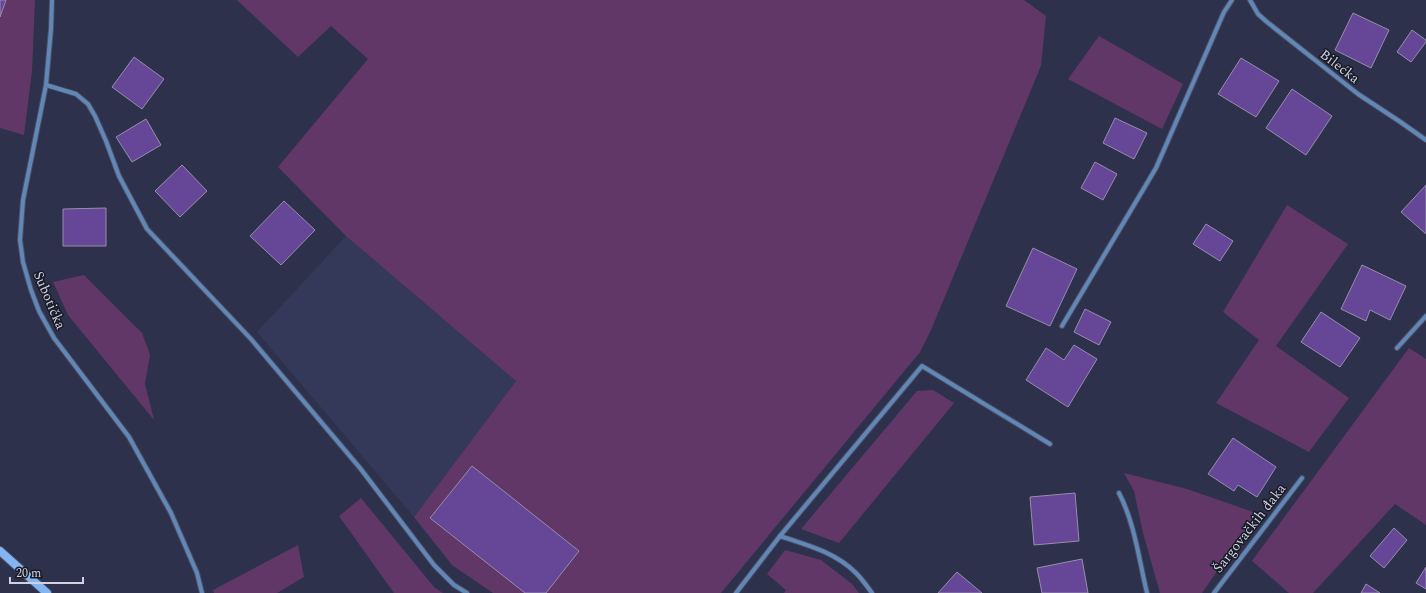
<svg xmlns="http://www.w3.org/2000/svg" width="1426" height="593" font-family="Spectral,serif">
	<rect width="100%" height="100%" fill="#2e314b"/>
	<!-- built -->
	<path fill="#353959" d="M346,236l170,145 -102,136 -157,-185z"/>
	<!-- green -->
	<g fill="#613768">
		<path d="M0,0h35l-3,71 -8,64 -24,-7z"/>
		<path d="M237,0h787l22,16 -5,50 -110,264 -11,22 -199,241h-228l-41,-28 -38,-48 102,-136 -170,-145 -68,-69 90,-108 -37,-33 -33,31z"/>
		<path d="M1099,36l84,48 -21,45 -94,-50z"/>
		<path d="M1287,205l61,39 -72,102 73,52 -40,54 -93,-49 43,-63 -36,-28z"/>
		<path d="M84,275l58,58 8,22 -5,29 9,36 -86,-105 -15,-33z"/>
		<path d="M1409,348l17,11v166l-31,-21 -82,89h-24l-37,-32z"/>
		<path d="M933,390l21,13 -115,140 -38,-14 116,-138z"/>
		<path d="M1124,473l63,16 72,25 -28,37 -29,42h-42l-17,-60 -9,-42z"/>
		<path d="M361,498l73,89 9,6h-49l-55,-77z"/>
		<path d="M298,545l6,32 -27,16h-63l-1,-3z"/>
		<path d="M785,550l36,10 31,24 7,9h-75l2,-3 -19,-16z"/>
	</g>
	<!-- building -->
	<g fill="#654697" stroke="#978dac">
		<path d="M0,0h6l-6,17z"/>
		<path d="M1353,13l36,17 -18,38 -36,-18z"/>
		<path d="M1412,30l14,10v2l-15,20 -14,-10z"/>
		<path d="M134,57l30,22 -22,30 -30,-22z"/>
		<path d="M1241,58l38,23 -23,36 -38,-23z"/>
		<path d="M1292,89l40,27 -26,39 -40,-27z"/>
		<path d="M1115,118l32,15 -13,26 -31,-16z"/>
		<path d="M146,119l15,26 -29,17 -16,-25z"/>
		<path d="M1095,162l22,12 -14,26 -22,-12z"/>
		<path d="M182,165l25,26 -27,26 -25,-26z"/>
		<path d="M1426,185v49l-25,-22z"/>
		<path d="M284,201l31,29 -34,35 -31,-29z"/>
		<path d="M106,208v38h-43v-37z"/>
		<path d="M1206,224l27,17 -13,20 -27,-17z"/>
		<path d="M1033,248l44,21 -27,57 -44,-20z"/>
		<path d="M1362,265l44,21 -16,34 -20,-10 -4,11 -25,-12z"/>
		<path d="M1085,309l26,13 -12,23 -25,-13z"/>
		<path d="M1321,312l39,26 -20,29 -39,-25z"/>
		<path d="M1074,345l23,14 -29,48 -42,-27 20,-32 18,12z"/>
		<path d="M1233,438l43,29 -19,30 -19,-12 -4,6 -26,-17z"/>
		<path d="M472,466l107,85 -33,42h-21l-95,-75z"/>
		<path d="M1075,493l4,48 -45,4 -4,-48z"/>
		<path d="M1394,528l13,12 -23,28 -14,-12z"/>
		<path d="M1082,559l6,34h-46l-5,-25z"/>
		<path d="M1426,567v22l-10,-6z"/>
		<path d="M957,572l25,21h-44z"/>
		<path d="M1366,584l14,9h-19z"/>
	</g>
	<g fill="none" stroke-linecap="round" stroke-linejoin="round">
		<defs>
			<g id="street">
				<path d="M52,0l-1,29 -5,56 -23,115 -3,40 3,22 8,28 8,21 15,27 75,99 42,76 26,60 5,20"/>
				<path d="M1250,0l8,14 9,8 91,72 41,27 27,19"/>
				<path d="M46,85l30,9 12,10 7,12 11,25 13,35 28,53 104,110 109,129 74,97 20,20 13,8"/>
				<path d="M1062,326l94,-158 68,-156 8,-12"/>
				<path d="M1397,348l29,-32"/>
				<path d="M1119,493c16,31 20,67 28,100"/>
				<path d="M780,536c27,9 55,16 76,37 6,6 11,13 16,20"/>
				<path d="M736,593l44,-57 142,-170 128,78"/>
				<path d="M1214,593l88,-115"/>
			</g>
			<path id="secondary" d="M0,551l47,42"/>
		</defs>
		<!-- street casing -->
		<use href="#street" stroke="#4b4e66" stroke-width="6"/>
		<!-- secondary casing -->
		<use href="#secondary" stroke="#4b4e66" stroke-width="10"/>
		<!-- street -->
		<use href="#street" stroke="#6187b7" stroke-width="4"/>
		<!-- secondary -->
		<use href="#secondary" stroke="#84b6f3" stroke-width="8"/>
	</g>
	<g text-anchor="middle" stroke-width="3" stroke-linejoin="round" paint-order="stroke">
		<!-- street labels -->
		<g font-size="14" fill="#cfd2e3" stroke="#181b26">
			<text transform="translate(1340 66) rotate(38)" y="5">Bilećka</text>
			<text transform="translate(50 300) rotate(67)" y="5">Subotička</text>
			<text transform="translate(1249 528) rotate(-52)" y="5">Šargovačkih đaka</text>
		</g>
	</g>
	<!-- scale -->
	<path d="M10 577v6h73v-6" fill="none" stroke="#cfd2e3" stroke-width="2"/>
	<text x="16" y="577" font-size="12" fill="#cfd2e3" stroke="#181b26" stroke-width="3" paint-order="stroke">20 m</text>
</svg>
